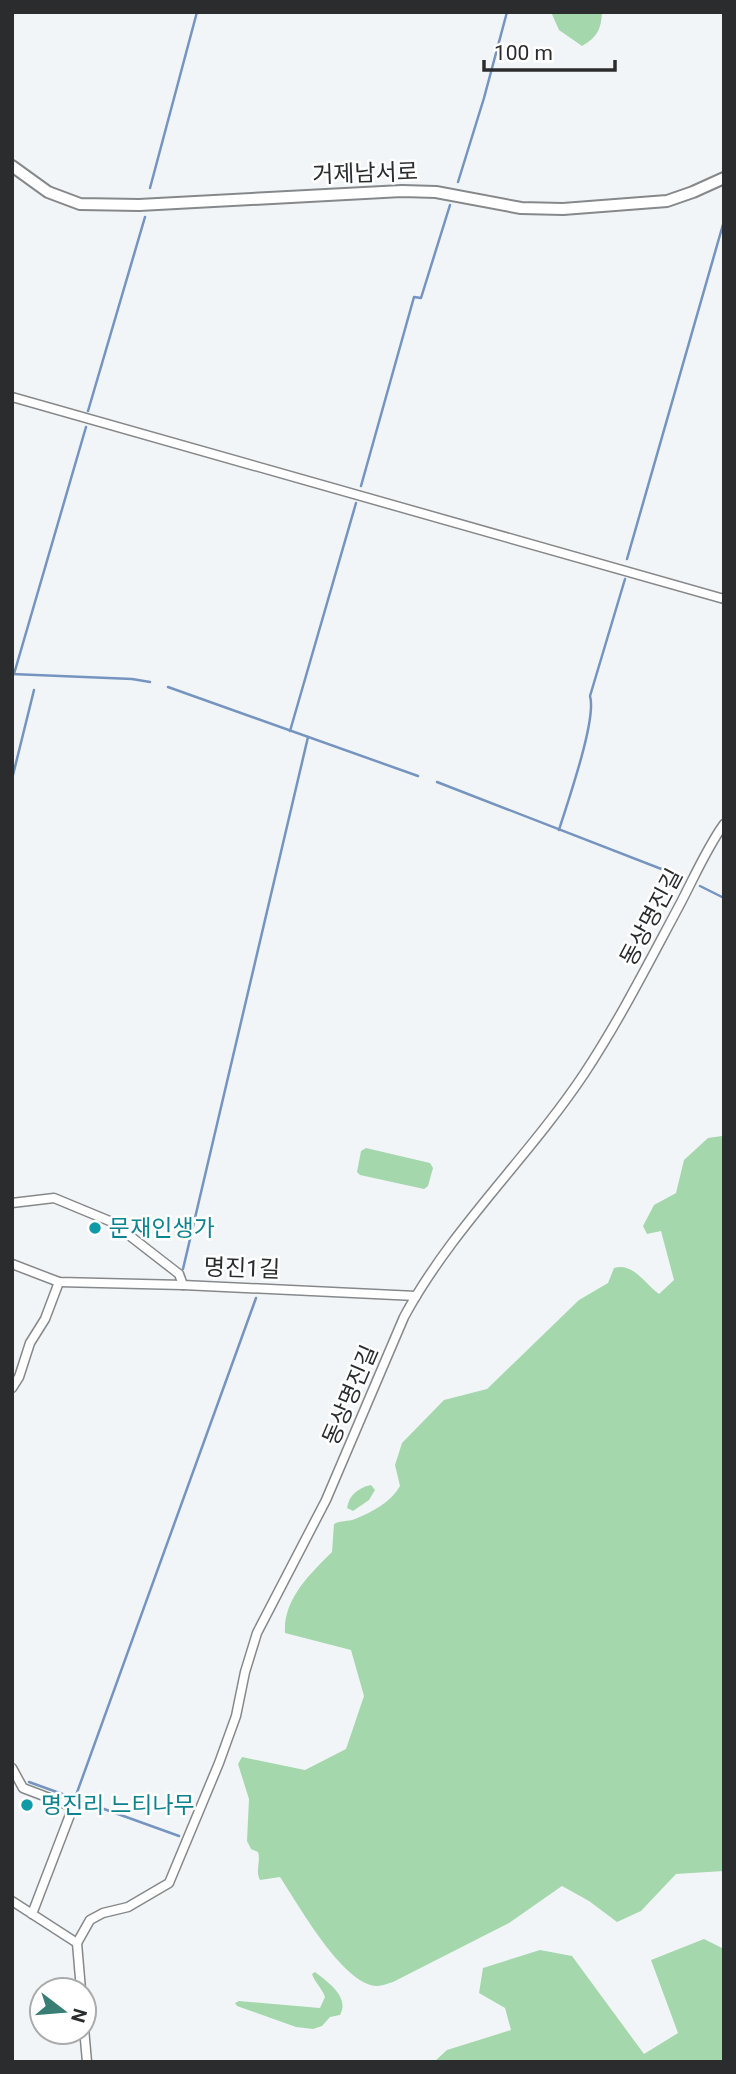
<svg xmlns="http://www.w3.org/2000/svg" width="736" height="2074" font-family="Roboto,'Noto Sans KR',sans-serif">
	<rect width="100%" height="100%" fill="#f2f5f8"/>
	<!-- green -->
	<g fill="#a5d7ac">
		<path d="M551,12h51c-1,18 -5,25 -20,34l-23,-16z"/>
		<path d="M724,1133v738l-48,3 -35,37 -24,11 -28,-21 -27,-15 -53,37 -116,59c-4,1 -11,4 -16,4 -34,-1 -79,-82 -97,-109l-20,3c-5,-9 1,-18 -2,-28l-7,-3 -4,-8 2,-42 -11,-35 4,-7 63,13 41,-21 18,-53 -13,-46 -66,-17c-2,-34 25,-59 47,-81l2,-28c7,-4 13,-2 21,-5 17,-7 36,-17 45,-33l-5,-21 7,-22 42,-43 43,-11 92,-89 29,-17 6,-15c19,-6 31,16 45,26l15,-14 -13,-49 -14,3 -4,-8 11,-21 22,-12 8,-33 24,-22 14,-2z"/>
		<path d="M366,1148l64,15 3,5 -5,18 -4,3 -64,-14 -3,-3 4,-21z"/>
		<path d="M371,1485l4,5 -6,10 -16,11 -6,-3c2,-13 11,-20 24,-23z"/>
		<path d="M704,1939l20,10v113h-290l13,-12 64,-20 -6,-22 -26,-15 4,-25 57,-18 32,6 72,98 34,-21 -27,-73z"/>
		<path d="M315,1972c13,10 35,25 25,43l-10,2 -8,9 -9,3 -17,-2 -59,-21 -2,-3 4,-2 81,7 5,-11c-3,-9 -10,-14 -13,-23z"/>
	</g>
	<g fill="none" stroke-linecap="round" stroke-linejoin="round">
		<!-- stream -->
		<g stroke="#7594c0" stroke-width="2.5">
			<path d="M458,182l26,-84 23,-86"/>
			<path d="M150,188l47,-176"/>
			<path d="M88,411l57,-194"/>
			<path d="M361,486l53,-189 7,1 29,-93"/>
			<path d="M627,559l97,-338"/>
			<path d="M12,674l120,5 18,3"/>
			<path d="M14,674l72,-247"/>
			<path d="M168,687l250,89"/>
			<path d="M290,731l66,-228"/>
			<path d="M12,779l22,-89"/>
			<path d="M437,782l245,95"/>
			<path d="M559,830c8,-26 38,-111 31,-134l35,-117"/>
			<path d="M700,886l24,12"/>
			<path d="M183,1269l125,-532"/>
			<path d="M29,1782l150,54"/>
			<path d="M75,1798l181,-500"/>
		</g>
		<defs>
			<g id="minor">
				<path d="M12,397l712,202"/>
				<path d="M12,1203l42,-5 58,24 67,52 4,11 233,11"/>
				<path d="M12,1264l47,18 124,3"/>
				<path d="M12,1388l7,-11 11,-34 15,-24 14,-37"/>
				<path d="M12,1768l11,20 50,19 -41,107"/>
				<path d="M12,1901l65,42"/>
				<path d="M81,1990l-4,-47 13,-23 13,-7 25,-6 41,-24 50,-120 17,-47 9,-44 12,-39 69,-133 78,-183c48,-89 124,-159 180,-243 35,-53 64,-110 94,-166 15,-28 28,-59 46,-84"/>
				<path d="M84,2028l3,34"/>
			</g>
			<path id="secondary" d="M12,166l36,26 32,12 59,1 263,-14 34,1 85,16 42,1 104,-8 26,-9 31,-14"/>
		</defs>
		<!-- minor casing -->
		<use href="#minor" stroke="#86898b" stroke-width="11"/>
		<!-- secondary casing -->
		<use href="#secondary" stroke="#86898b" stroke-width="14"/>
		<!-- minor -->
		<use href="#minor" stroke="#fff" stroke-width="8"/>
		<!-- secondary -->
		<use href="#secondary" stroke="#fff" stroke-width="10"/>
	</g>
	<!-- markers -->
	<g fill="#0f9aa8" stroke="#fff" stroke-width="2.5">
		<circle cx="95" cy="1228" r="7"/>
		<circle cx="27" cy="1805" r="7"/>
	</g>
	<g text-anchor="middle" stroke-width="5" stroke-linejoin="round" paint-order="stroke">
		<!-- street labels -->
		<g font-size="23" fill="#2b2c2d" stroke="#fff">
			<text transform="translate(365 173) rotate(-2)" y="8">거제남서로</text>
			<text transform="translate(651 917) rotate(-62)" y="8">동상명진길</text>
			<text transform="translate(242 1268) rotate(2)" y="8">명진1길</text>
			<text transform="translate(350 1395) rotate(-67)" y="8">동상명진길</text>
		</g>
		<!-- culture labels -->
		<g font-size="23" fill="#0d838f" stroke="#fff" text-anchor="start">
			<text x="109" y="1236">문재인생가</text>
			<text x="41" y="1813">명진리 느티나무</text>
		</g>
	</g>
	<!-- border -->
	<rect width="736" height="2074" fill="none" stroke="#2b2c2d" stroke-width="28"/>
	<!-- north arrow -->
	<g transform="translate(63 2011) rotate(106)"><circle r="33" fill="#ffffff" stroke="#aaabab" stroke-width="2"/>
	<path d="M0-5L12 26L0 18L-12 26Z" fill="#387e75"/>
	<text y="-10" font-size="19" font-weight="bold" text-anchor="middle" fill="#2b2c2d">N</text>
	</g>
	<!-- scale -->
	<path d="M484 60v10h131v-10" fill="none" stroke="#2b2c2d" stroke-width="3.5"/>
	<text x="494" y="60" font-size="21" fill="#2b2c2d" stroke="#ffffff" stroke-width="5" paint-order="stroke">100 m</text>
</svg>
